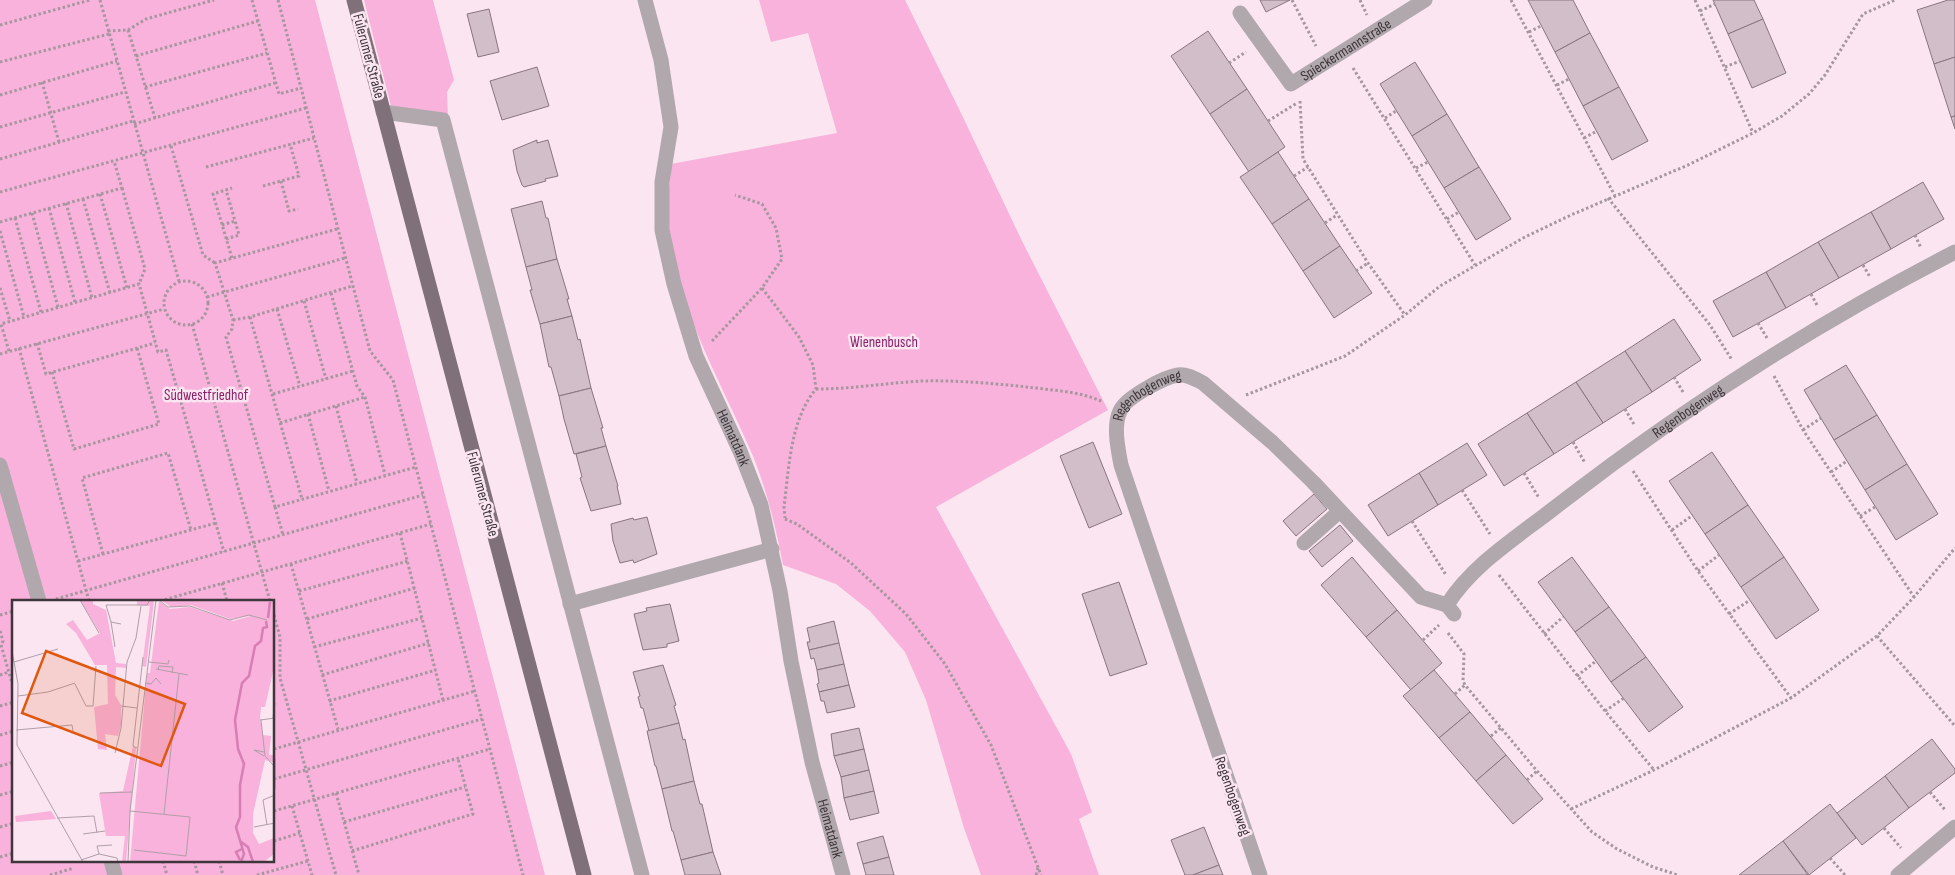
<svg xmlns="http://www.w3.org/2000/svg" width="1955" height="875" font-family="'Sofia Sans Condensed',sans-serif">
	<rect width="100%" height="100%" fill="#fae5f1"/>
	<!-- green -->
	<g fill="#f8b2db" fill-rule="evenodd">
		<path d="M0,0h315l230,875h-545zM14,601h260v260h-260z"/>
		<path d="M364,0h69l21,80 -7,12 1,26 -56,-8z"/>
		<path d="M759,0h146l54,109 63,132 86,169 -172,97 135,247 21,58 -13,7 20,56h-118l-17,-47 -38,-128 -21,-48 -35,-41 -34,-27 -53,-19c-7,-37 -16,-74 -30,-109 -32,-75 -75,-145 -85,-227 -2,-21 2,-44 3,-65l166,-31 -29,-100 -37,9z"/>
	</g>
	<!-- building -->
	<g fill="#d2bec9" stroke="#887580">
		<path d="M1260,0h30l-24,12z"/>
		<path d="M1528,0h45l17,33 -35,19z"/>
		<path d="M1713,0h41l9,19 -35,15z"/>
		<path d="M1948,0h7v57l-21,7 -17,-54z"/>
		<path d="M489,9l10,43 -21,5 -11,-43z"/>
		<path d="M1763,19l23,54 -34,15 -24,-54z"/>
		<path d="M1208,31l39,58 -37,25 -39,-58z"/>
		<path d="M1590,33l29,54 -36,19 -28,-54z"/>
		<path d="M1955,57v59l-4,1 -17,-53z"/>
		<path d="M1415,62l32,52 -35,22 -32,-52z"/>
		<path d="M537,67l12,39 -47,14 -12,-39z"/>
		<path d="M1619,87l29,54 -36,19 -29,-54z"/>
		<path d="M1247,89l38,58 -36,25 -39,-58z"/>
		<path d="M1447,114l32,53 -35,21 -32,-52z"/>
		<path d="M1955,116v13l-4,-12z"/>
		<path d="M537,140v3l11,-3 10,36 -13,3 1,2 -22,6 -2,-2 -5,-14 -4,-21z"/>
		<path d="M1278,152l31,47 -37,25 -32,-47z"/>
		<path d="M1479,167l32,52 -35,21 -32,-52z"/>
		<path d="M1923,182l21,37 -53,30 -20,-37z"/>
		<path d="M1309,199l31,47 -37,25 -31,-47z"/>
		<path d="M542,201l4,17h2l9,41 -31,8 -15,-58z"/>
		<path d="M1871,212l20,37 -52,29 -21,-36z"/>
		<path d="M1818,242l21,36 -53,30 -20,-36z"/>
		<path d="M1340,246l32,47 -38,25 -31,-47z"/>
		<path d="M557,259l12,40h-2l5,17 -32,8 -10,-34h2l-6,-23z"/>
		<path d="M1766,272l20,36 -53,29 -20,-36z"/>
		<path d="M572,316l6,24 2,-1 11,49 -32,8 -8,-29h-2l-9,-43z"/>
		<path d="M1674,319l27,41 -49,32 -27,-41z"/>
		<path d="M1625,351l27,41 -49,31 -27,-41z"/>
		<path d="M1846,365l31,50 -43,25 -30,-50z"/>
		<path d="M1576,382l27,41 -49,31 -27,-41z"/>
		<path d="M591,388l12,40h-2l5,18 -32,8 -10,-35 -5,-23z"/>
		<path d="M1527,413l27,41 -50,32 -26,-42z"/>
		<path d="M1877,415l30,49 -42,26 -31,-50z"/>
		<path d="M1093,442l29,72 -33,14 -29,-72z"/>
		<path d="M1467,443l20,32 -49,30 -19,-32z"/>
		<path d="M606,446l12,40h-1l4,18 -30,7 -11,-33 2,-1 -6,-23z"/>
		<path d="M1712,452l36,53 -43,29 -36,-53z"/>
		<path d="M1907,464l31,50 -42,26 -31,-50z"/>
		<path d="M1419,473l19,32 -50,31 -20,-31z"/>
		<path d="M1314,494l13,15 -31,27 -13,-15z"/>
		<path d="M1748,505l36,52 -43,30 -36,-53z"/>
		<path d="M647,517l10,37 -23,9 -1,-3 -13,3 -7,-22 -2,-17 22,-6 1,2z"/>
		<path d="M1340,525l13,16 -31,26 -13,-16z"/>
		<path d="M1352,557l45,53 -31,27 -45,-52z"/>
		<path d="M1572,557l37,50 -34,25 -37,-50z"/>
		<path d="M1784,557l35,53 -43,29 -35,-52z"/>
		<path d="M1119,582l28,82 -37,12 -28,-82z"/>
		<path d="M670,604l9,37 -12,3v3l-24,3 -9,-36 13,-3 -1,-3z"/>
		<path d="M1609,607l37,50 -35,25 -36,-50z"/>
		<path d="M1397,610l45,53 -31,27 -45,-53z"/>
		<path d="M834,621l5,22 -30,7 -2,-8h3l-3,-14z"/>
		<path d="M839,643l5,21 -27,6 -3,-12 -3,1 -2,-9z"/>
		<path d="M1646,657l37,50 -34,25 -38,-50z"/>
		<path d="M844,664l5,21 -30,7 -2,-8 2,-1 -2,-13z"/>
		<path d="M663,665l13,40 -2,1 5,17 -30,8 -6,-23h-2l-3,-11 2,-1 -7,-24z"/>
		<path d="M1434,670l36,42 -31,26 -36,-42z"/>
		<path d="M849,685l6,22 -28,6 -3,-12h-3l-2,-9z"/>
		<path d="M1470,712l36,43 -30,26 -37,-43z"/>
		<path d="M679,723l4,17 2,-1 9,42 -32,8 -6,-23h-1l-8,-35z"/>
		<path d="M859,728l5,21 -30,7 -3,-22z"/>
		<path d="M1932,739l23,30v4l-46,35 -24,-32z"/>
		<path d="M864,749l5,21 -28,7 -7,-21z"/>
		<path d="M1506,755l37,44 -30,25 -37,-43z"/>
		<path d="M869,770l5,21 -30,7 -3,-21z"/>
		<path d="M1885,776l24,32 -47,37 -25,-32z"/>
		<path d="M694,781l6,23h2l11,48 -32,8 -8,-29h-1l-10,-42z"/>
		<path d="M874,791l5,22 -29,7 -6,-22z"/>
		<path d="M1830,804l26,34 -47,37 -26,-34z"/>
		<path d="M1204,827l15,38 -26,10h-8l-14,-35z"/>
		<path d="M883,836l6,21 -26,7 -6,-21z"/>
		<path d="M1783,841l25,34h-69z"/>
		<path d="M713,852l8,23h-36l-4,-15z"/>
		<path d="M889,857l5,18h-28l-3,-11z"/>
		<path d="M1219,865l4,10h-30z"/>
	</g>
	<g fill="none" stroke-linecap="round" stroke-linejoin="round">
		<!-- path -->
		<g stroke="#a5969f" stroke-width="3" stroke-dasharray="2.5 2.5" stroke-linecap="butt">
			<path d="M100,0l79,281"/>
			<path d="M252,0l27,94 22,-6"/>
			<path d="M278,0l92,351 23,29 130,495"/>
			<path d="M1292,0l24,46"/>
			<path d="M1360,0l7,15"/>
			<path d="M1511,0l104,196"/>
			<path d="M1695,0l58,133"/>
			<path d="M1700,11l15,-7"/>
			<path d="M0,25l90,-25"/>
			<path d="M128,30l27,88"/>
			<path d="M108,31l20,-1 18,-11 68,-19"/>
			<path d="M1529,32l12,-6"/>
			<path d="M136,56l122,-35"/>
			<path d="M0,62l109,-28"/>
			<path d="M1229,63l17,-11"/>
			<path d="M1725,67l15,-6"/>
			<path d="M1353,68l122,197"/>
			<path d="M42,82l17,60"/>
			<path d="M1557,85l12,-6"/>
			<path d="M145,87l122,-34"/>
			<path d="M0,95l117,-34"/>
			<path d="M1300,101l3,58 65,104 37,52"/>
			<path d="M1385,118l11,-7"/>
			<path d="M1268,121l29,-18"/>
			<path d="M134,124l141,-41"/>
			<path d="M0,127l125,-35"/>
			<path d="M1584,138l13,-7"/>
			<path d="M171,146l32,109 12,8"/>
			<path d="M0,159l133,-38"/>
			<path d="M206,167l108,-29"/>
			<path d="M1416,168l12,-6"/>
			<path d="M1294,176l14,-9"/>
			<path d="M281,181l8,30 9,-2"/>
			<path d="M263,186l36,-10 -9,-32"/>
			<path d="M122,188l23,81 -6,15"/>
			<path d="M0,192l306,-84"/>
			<path d="M100,194l27,94"/>
			<path d="M1608,198l102,127 22,35"/>
			<path d="M83,199l27,94"/>
			<path d="M66,203l26,95"/>
			<path d="M49,208l26,94"/>
			<path d="M32,213l26,94"/>
			<path d="M15,218l26,94"/>
			<path d="M1447,219l12,-7"/>
			<path d="M0,222l122,-34 -8,-27"/>
			<path d="M1325,223l12,-8"/>
			<path d="M222,225l13,-4"/>
			<path d="M337,229l-122,34 18,57 -1,9 -6,8 49,170 141,-40"/>
			<path d="M0,231l24,86"/>
			<path d="M1915,235l6,13"/>
			<path d="M226,239l13,-4 -13,-45"/>
			<path d="M232,258l-19,-64 19,-6"/>
			<path d="M1863,265l7,12"/>
			<path d="M1356,271l12,-8"/>
			<circle cx="186" cy="303" r="22"/>
			<path d="M0,288l10,33"/>
			<path d="M762,288l37,49 14,28 3,24c-26,31 -27,79 -32,118l1,11"/>
			<path d="M331,293l26,93 8,11 20,78"/>
			<path d="M1811,294l7,13"/>
			<path d="M207,297l138,-39"/>
			<path d="M304,301l22,78"/>
			<path d="M277,309l23,77"/>
			<path d="M250,317l52,182"/>
			<path d="M233,320l17,-3 102,-31"/>
			<path d="M1758,323l9,15"/>
			<path d="M192,324l78,277"/>
			<path d="M712,341l50,-53 20,-29 -6,-31 -14,-24 -27,-9"/>
			<path d="M37,343l9,31 109,-31"/>
			<path d="M19,348l70,253"/>
			<path d="M9,351l-8,-27 138,-40 19,68 8,-2 58,202"/>
			<path d="M0,354l164,-45"/>
			<path d="M52,372l22,77 85,-25 -22,-76"/>
			<path d="M1774,376l29,54 111,167"/>
			<path d="M1674,377l9,15"/>
			<path d="M816,389c36,0 71,-6 106,-8 38,-1 77,3 114,7 23,3 46,4 67,14"/>
			<path d="M273,394l80,-23"/>
			<path d="M1246,395l99,-39 60,-41 35,-29 85,-49 46,-22 117,-50 65,-32 29,-17 27,-22 16,-19 38,-61 32,-14"/>
			<path d="M336,406l21,77"/>
			<path d="M1625,409l10,17"/>
			<path d="M308,414l21,77"/>
			<path d="M280,423l85,-26"/>
			<path d="M1803,430l18,-12"/>
			<path d="M1573,442l12,21"/>
			<path d="M1633,471l65,100 93,127"/>
			<path d="M1831,472l16,-11"/>
			<path d="M1524,473l15,25"/>
			<path d="M1462,490l28,44"/>
			<path d="M275,507l8,28"/>
			<path d="M1860,516l15,-9"/>
			<path d="M785,519l12,5 54,39 55,51 39,50 46,81 50,130"/>
			<path d="M1412,521l34,54"/>
			<path d="M1672,530l21,-15"/>
			<path d="M400,533l43,167"/>
			<path d="M103,554l-21,-76 86,-25 23,77"/>
			<path d="M78,561l138,-38"/>
			<path d="M291,564l47,165"/>
			<path d="M1698,571l21,-16"/>
			<path d="M1499,575l106,136 49,59"/>
			<path d="M222,583l5,18"/>
			<path d="M299,591l109,-30"/>
			<path d="M56,599l367,-104"/>
			<path d="M160,601l271,-77"/>
			<path d="M1729,614l21,-14"/>
			<path d="M0,615l14,-4"/>
			<path d="M274,615l6,22v41l56,197"/>
			<path d="M307,619l108,-31"/>
			<path d="M0,631l3,10 -2,4"/>
			<path d="M1448,633l16,21 -1,27 2,4 72,86 55,61 25,17 36,18 25,8"/>
			<path d="M1544,634l19,-17"/>
			<path d="M1877,636l78,90"/>
			<path d="M1423,640l16,-15"/>
			<path d="M1,645l13,45"/>
			<path d="M314,647l108,-29"/>
			<path d="M0,675l9,-3"/>
			<path d="M322,675l107,-32"/>
			<path d="M1577,676l19,-15"/>
			<path d="M1455,694l10,-9"/>
			<path d="M329,701l107,-31"/>
			<path d="M0,706l14,-4"/>
			<path d="M1605,711l19,-13"/>
			<path d="M0,735l14,-4"/>
			<path d="M1491,736l11,-9"/>
			<path d="M274,749l201,-58"/>
			<path d="M0,766l14,-4"/>
			<path d="M274,779l208,-60"/>
			<path d="M1527,780l10,-9"/>
			<path d="M1930,792l16,19"/>
			<path d="M336,793l23,82"/>
			<path d="M0,795l14,-4"/>
			<path d="M292,806l20,69"/>
			<path d="M1571,809l83,-39 137,-72 86,-62 37,-39 41,-49"/>
			<path d="M274,811l216,-62"/>
			<path d="M344,822l121,-35"/>
			<path d="M0,827l14,-4"/>
			<path d="M1884,828l17,20"/>
			<path d="M274,841l26,-8"/>
			<path d="M352,851l121,-37 -15,-55"/>
			<path d="M0,857l14,-4"/>
			<path d="M1830,858l15,17"/>
			<path d="M163,861l4,14"/>
			<path d="M194,861l4,14"/>
			<path d="M219,861l4,14"/>
			<path d="M50,875l24,-7"/>
			<path d="M257,875l51,-14"/>
			<path d="M1036,875l2,-7"/>
		</g>
		<!-- minor -->
		<g stroke="#b1a8ad" stroke-width="15">
			<path id="s1" d="M645,0l16,60 10,67 -9,55v48l12,54 22,72 44,95 21,54 19,86 11,70 21,101 31,113"/>
			<path id="s2" d="M1240,13l51,71 134,-84"/>
			<path d="M383,112l60,8 199,755"/>
			<path d="M0,465l39,136"/>
			<path d="M1304,543l36,-32"/>
			<path d="M570,604l202,-55"/>
			<path id="s3" d="M1454,614l-7,-9c25,-40 70,-68 106,-96 126,-98 260,-184 402,-257"/>
			<path d="M111,861l4,14"/>
			<path id="s4" d="M1260,875l-139,-410c-3,-16 -8,-39 -1,-54 5,-13 44,-34 58,-36 10,-1 17,4 25,8l70,60 40,39 108,115 26,8"/>
			<path d="M1898,875l57,-48"/>
		</g>
		<!-- major -->
		<path stroke="#7f7079" stroke-width="15" d="M354,0l230,875"/>
	</g>
	<g text-anchor="middle" stroke-width="5" stroke-linejoin="round" paint-order="stroke">
		<!-- street labels -->
		<g font-size="15" fill="#3e363b" stroke="#fae5f1">
			<text dy="5" stroke="none"><textPath href="#s2" startOffset="152">Spieckermannstraße</textPath></text>
			<text transform="translate(369 56) rotate(75)" y="5">Fulerumer Straße</text>
			<text dy="5" stroke="none"><textPath href="#s4" startOffset="519">Regenbogenweg</textPath></text>
			<text dy="5" stroke="none"><textPath href="#s3" startOffset="322">Regenbogenweg</textPath></text>
			<text dy="5" stroke="none"><textPath href="#s1" startOffset="454">Heimatdank</textPath></text>
			<text transform="translate(483 494) rotate(75)" y="5">Fulerumer Straße</text>
			<text transform="translate(1233 796) rotate(71)" y="5">Regenbogenweg</text>
			<text dy="5" stroke="none"><textPath href="#s1" startOffset="858">Heimatdank</textPath></text>
		</g>
		<!-- park labels -->
		<g font-size="15" fill="#8b216a" stroke="#fae5f1">
			<text x="884" y="347">Wienenbusch</text>
			<text x="206" y="400">Südwestfriedhof</text>
		</g>
	</g>
	<!-- overview -->
	<g transform="translate(12 600)">
		<rect width="262" height="262" fill="#fae5f1"/>
		<path d="M68,0h13v4l13,6 10,53 10,1v4l-10,-1 -1,28 6,10v20l-3,11 -13,-2 2,16 -9,-1 -4,-42 14,-3 -1,-39h-12l-19,-32 -10,-9 7,-4 14,20 13,-7zM125,0l17,1 -8,66 -4,-1 8,-60 -13,-1zM149,0h113v67l-9,40h-4l-1,11 3,17 8,1 -2,19h5l-1,7 -8,-2 -12,54v19l6,11 15,-6v16l-10,8h-134l17,-189h3l9,-72 11,8 20,-2 43,14 21,-6 -24,4 -39,-14 -20,2zM121,146l3,2 -10,114h-4l3,-26h-19l-7,-43 24,-2zM39,211l5,8 -40,3 -1,-6z" fill="#f8b2db"/>
		<path fill="none" stroke="#d87eb6" stroke-width="2.5" d="M256,18l2,-16M228,241l8,6 5,15M228,260l-4,-8 6,-3M229,262l3,-8 -8,-27 4,-10v-32l4,-21 -6,-15 -3,-29 7,-37 7,-7 6,-30 6,-5 2,-13 4,-1 -1,-6"/>
		<path fill="none" stroke="#af9fa8" stroke-width="1" d="M68,0l19,33M147,0l9,7 22,-1 40,14 19,-5 18,5M99,22l4,25M109,24l-10,-2 -5,-17h41l3,-5M0,51l6,33 -1,61 66,117M2,62l44,-13M137,62l19,2 1,-4M144,69l32,6M146,70l1,-4 14,1 -1,6M133,83l6,1 5,-6 5,6M63,84l11,22h7l3,-40M6,96l30,-4 27,-9M109,106l16,2M261,118l2,-15M248,120l15,-2M249,120l4,36 8,9M4,130l56,-5 1,6M125,148l-4,-2 10,-89M252,152l-10,-2 10,6M103,153l6,-25 6,-66 9,-24 5,-32M263,158v31M88,193l32,-1M118,211l60,6 -4,39 -52,-6M152,214l15,-140M45,218l37,-2 3,17M255,225l-4,-25 12,-5M242,227l21,-4M71,234l22,-3M87,254l-2,-8 15,-1M69,260l18,-6 18,4 1,4M116,262l2,-51 26,-211"/>
		<path fill="#e0570e" fill-opacity="0.15" stroke="#e0570e" stroke-width="2.5" d="M34,51l139,53 -24,62 -139,-53z"/>
		<rect width="262" height="262" fill="none" stroke="#3e363b" stroke-width="2.5"/>
	</g>
</svg>
